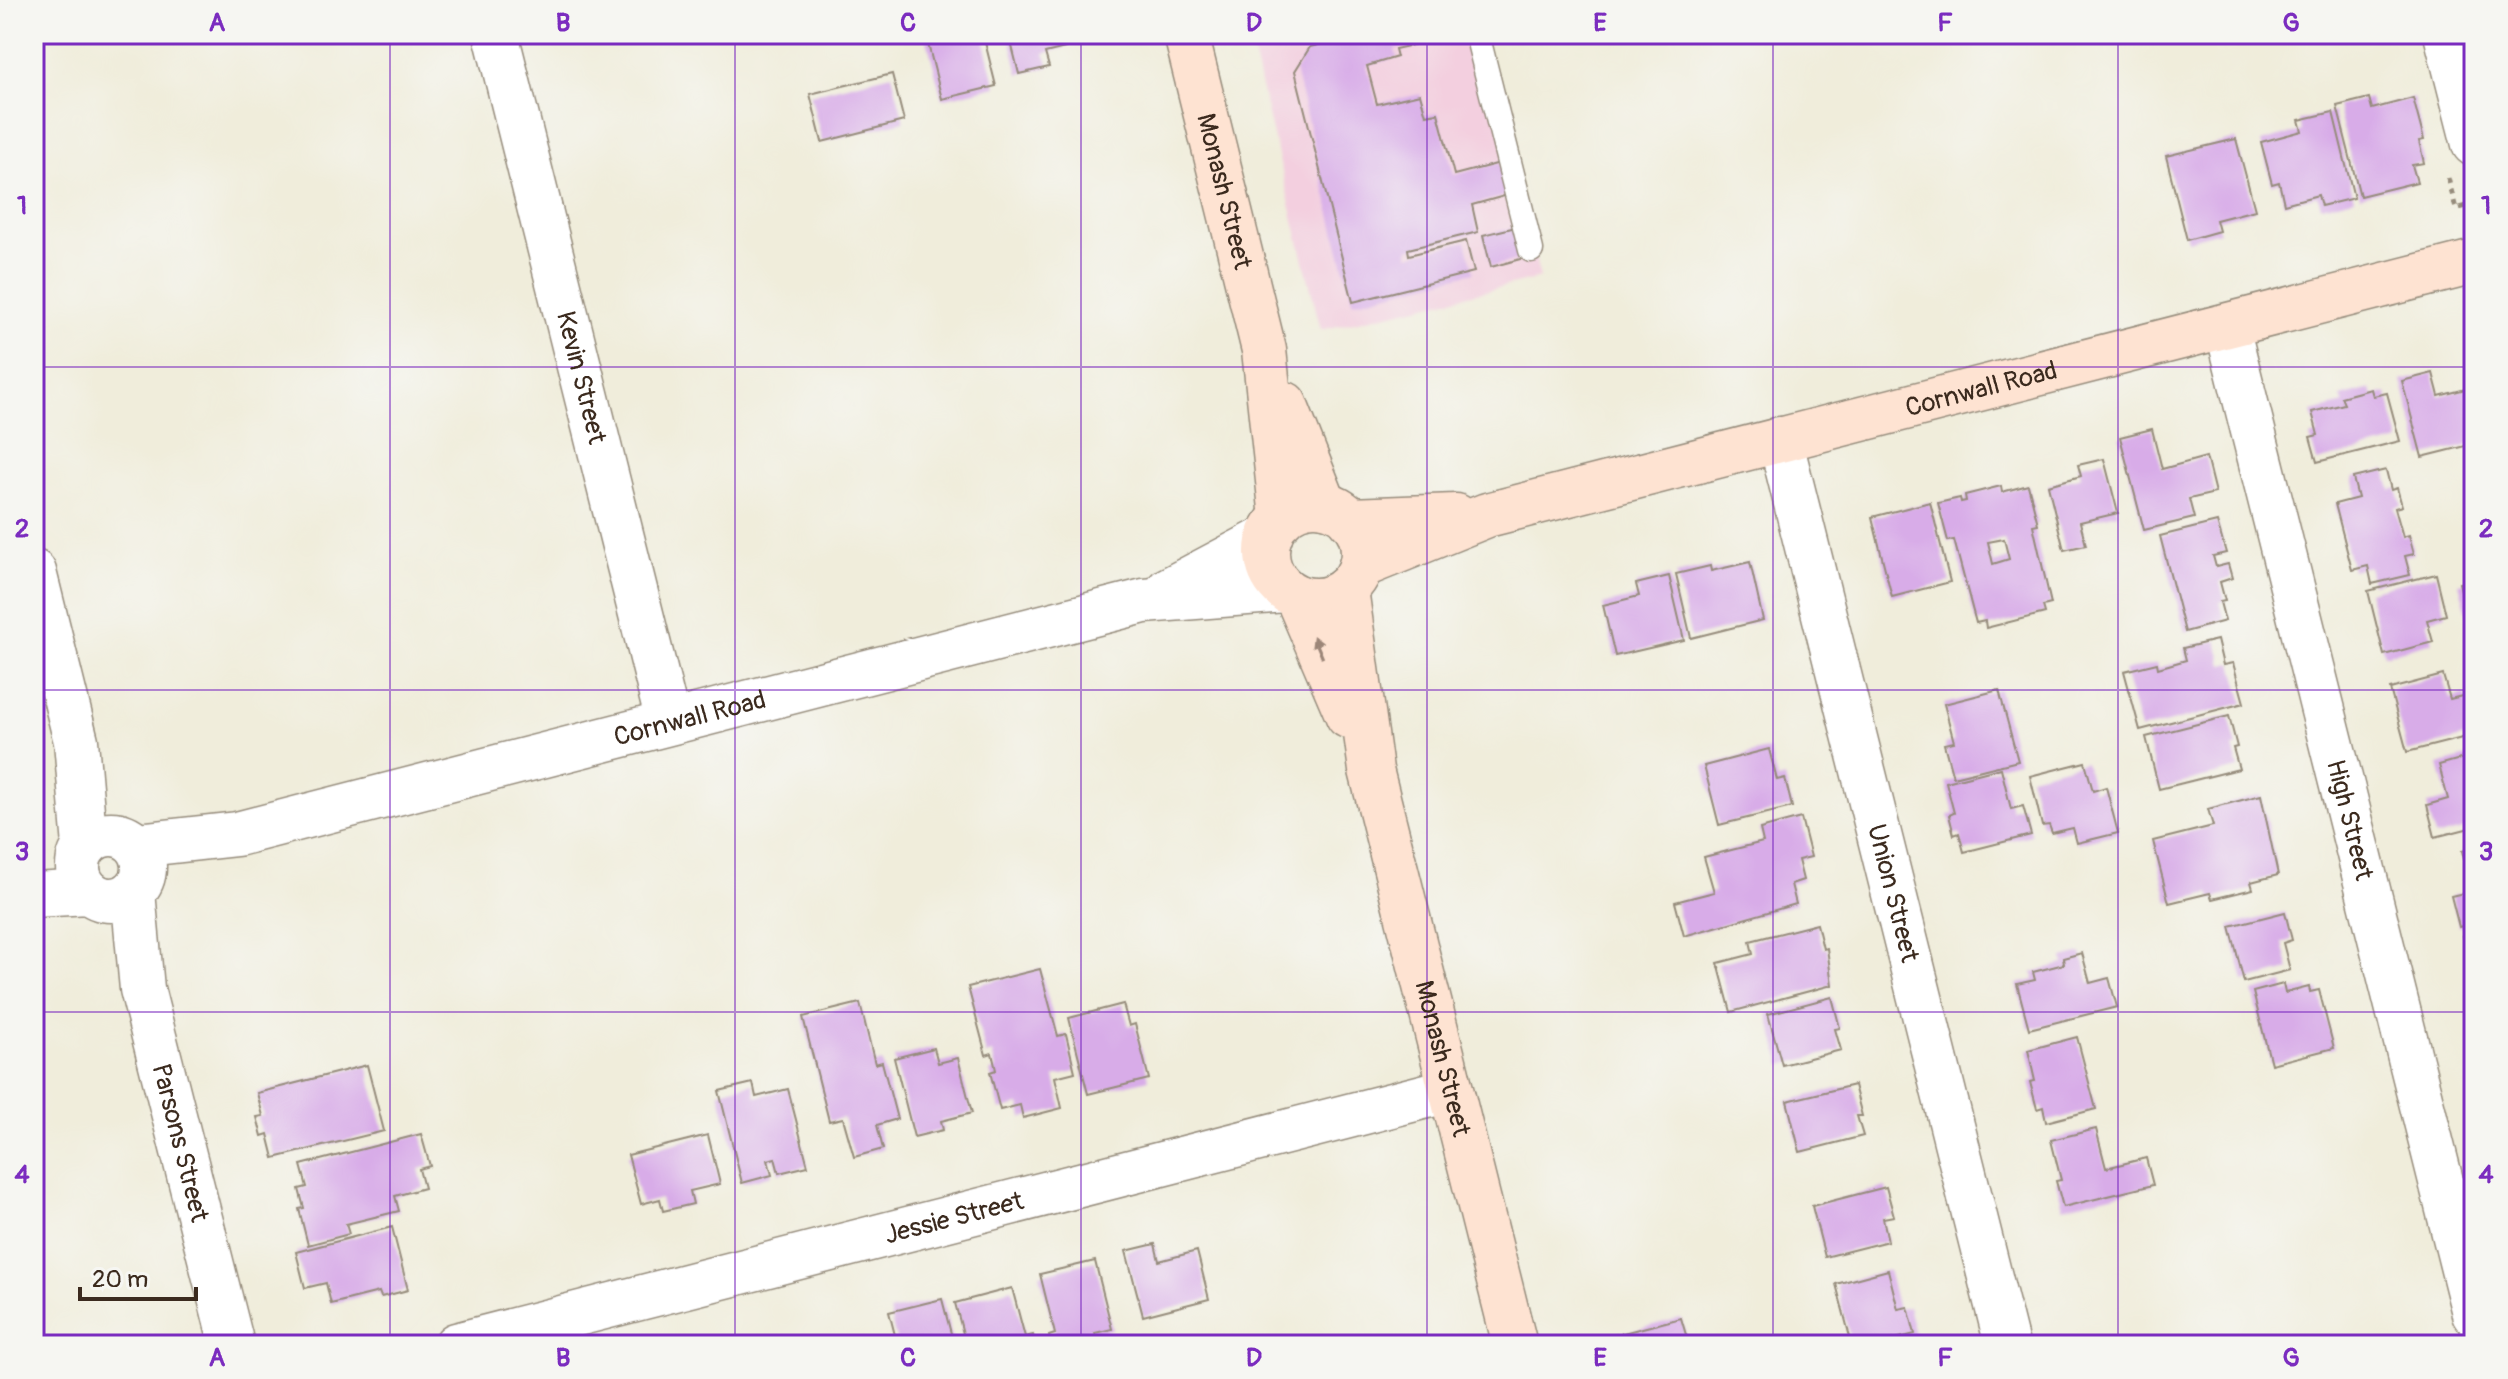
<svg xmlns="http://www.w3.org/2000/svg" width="2508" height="1379" font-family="Pangolin,sans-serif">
	<rect width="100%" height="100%" fill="#f6f6f2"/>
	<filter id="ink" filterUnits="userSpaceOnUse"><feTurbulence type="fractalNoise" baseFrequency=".0125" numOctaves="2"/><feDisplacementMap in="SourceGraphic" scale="16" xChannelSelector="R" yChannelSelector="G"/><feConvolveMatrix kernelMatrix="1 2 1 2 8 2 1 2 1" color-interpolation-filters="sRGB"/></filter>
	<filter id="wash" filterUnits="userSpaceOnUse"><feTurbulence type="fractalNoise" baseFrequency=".006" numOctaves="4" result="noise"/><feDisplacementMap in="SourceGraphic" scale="32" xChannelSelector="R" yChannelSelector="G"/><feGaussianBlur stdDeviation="1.8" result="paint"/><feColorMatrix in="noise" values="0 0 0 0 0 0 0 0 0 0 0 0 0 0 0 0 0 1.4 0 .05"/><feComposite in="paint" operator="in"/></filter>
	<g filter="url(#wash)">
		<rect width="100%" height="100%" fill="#f0eddb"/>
		<!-- built -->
		<path fill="#f3cfdf" d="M1317,34h164l59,244 -219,52 -69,-280z"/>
		<g id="blocks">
			<!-- building -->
			<g fill="#d8ace8" fill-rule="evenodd">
				<path d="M949,34h34l13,52 -54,13 -15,-59z"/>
				<path d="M1009,34h52l4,14 -20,5 4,14 -30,7z"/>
				<path d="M1360,34h50l3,11 -18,4 2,8 -30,9 10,38 43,-10 6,21 12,-2 16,62 46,-12 8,32 -36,10 6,27 -70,17 1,6 57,-14 8,31 -121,30 -58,-231 15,-24z"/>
				<path d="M892,74l12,47 -82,21 -12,-48z"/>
				<path d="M2369,98l3,11 41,-11 11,42 -5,1 5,22 -12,2 5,17 -57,14 -23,-90z"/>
				<path d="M2333,112l21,86 -33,8 -3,-11 -34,9 -5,-22 -7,2 -11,-42 41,-11 -3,-11z"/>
				<path d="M2236,139l19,71 -39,10 3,11 -32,9 -21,-84z"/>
				<path d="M1516,227l8,31 -33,9 -8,-32z"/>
				<path d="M2433,373l6,23 34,-9 1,57 -52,13 -20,-76z"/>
				<path d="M2371,389l2,7 14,-3 13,48 -83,21 -7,-25 8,-2 -6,-23 32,-8 -3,-7z"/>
				<path d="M2152,429l10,40 44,-12 9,36 -26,6 5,19 -50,12 -24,-93z"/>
				<path d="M2104,459l14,54 -38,9 6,23 -22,5 -16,-65 33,-9 -3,-11z"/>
				<path d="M2386,470l5,20 6,-2 5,18 -7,2 8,29 6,-2 5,19 -9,2 5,19 -38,9 -4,-18 -16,4 -17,-66 23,-6 -5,-20z"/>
				<path d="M2028,485l10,39 -5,1 18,79 -8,2 2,7 -59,15 -1,-7 -9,2 -22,-83 -6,1 -10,-38 22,-5 1,4 5,-1 -1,-6 36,-9 1,6zM2004,539l5,20 -16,5 -5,-22z"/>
				<path d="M1930,502l20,80 -58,15 -20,-80z"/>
				<path d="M2217,522l9,31 -13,3 3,11 12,-3 4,14 -12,4 5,19 -5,1 5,19 -40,11 -25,-96z"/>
				<path d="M1750,562l13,58 -72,18 -15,-64 34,-8 1,5z"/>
				<path d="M2436,574l10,41 -19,5 6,22 -49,13 -16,-64z"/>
				<path d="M1669,576l15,64 -69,16 -12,-51 36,-9 -3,-12z"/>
				<path d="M2474,580v54h-1l-14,-51z"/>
				<path d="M2217,640l6,25 10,-2 11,40 -104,27 -16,-59 33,-8 1,5 28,-8 -3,-12z"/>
				<path d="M2443,675l7,24 16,-4 8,40 -67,17 -17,-63z"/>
				<path d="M1999,690l19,71 -65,16 -9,-33 10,-2 -10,-38z"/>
				<path d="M2229,716l8,31 -4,1 6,21 -80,20 -13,-52z"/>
				<path d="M1769,749l8,31 8,-2 7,29 -73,18 -15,-59z"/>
				<path d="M2474,755v72l-39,10 -8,-32 21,-6 -9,-34z"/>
				<path d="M2085,762l8,29 13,-4 12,46 -41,10 -4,-15 -21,5 -3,-8 -7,1 -12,-50z"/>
				<path d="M2001,768l10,41 12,-3 8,29 -67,17 -5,-19 -5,2 -5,-20 5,-2 -8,-31z"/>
				<path d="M2261,795l17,80 -27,7 2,7 -41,10 -2,-6 -41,10 -16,-62 60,-15 -5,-17z"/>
				<path d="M1801,818l10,39 -13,3 5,20 -12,4 5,20 -112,32 -9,-34 39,-10 -10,-35 59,-15 -3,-13z"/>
				<path d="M2474,848v75l-15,4 -8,-31 21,-5 -10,-40z"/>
				<path d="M2285,912l7,28 -9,3 7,27 -46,12 -14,-56z"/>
				<path d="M1817,924l6,25 4,-1 5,37 -101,27 -13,-49 35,-9 -3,-13z"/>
				<path d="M2474,933v38l-1,1 -10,-37z"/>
				<path d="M2082,953l8,30 19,-5 8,29 -88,22 -12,-45 18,-4 -2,-8 31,-8 -1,-6z"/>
				<path d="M1040,969l18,67 8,-2 9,38 -20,5 7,31 -39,10 -3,-13 -20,5 -10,-38 6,-2 -4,-17 -6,2 -18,-68z"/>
				<path d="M2283,984l2,9 24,-6 1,5 9,-2 15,58 -63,16 -18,-72z"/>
				<path d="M1832,997l8,31 -5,1 6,21 -59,15 -14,-51z"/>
				<path d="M860,1003l15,61 7,-2 15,57 -20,6 6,24 -29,8 -11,-39 -14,3 -26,-104z"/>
				<path d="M1123,1004l6,22 6,-2 14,55 -61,15 -19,-76z"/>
				<path d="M2077,1037l19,72 -50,13 -3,-15 -6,2 -7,-27 5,-1 -7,-31z"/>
				<path d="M934,1048l4,15 20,-5 14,55 -31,8 2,9 -29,7 -20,-79z"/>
				<path d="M367,1065l17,66 -110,27 -6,-24 -6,2 -5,-19 6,-1 -6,-23z"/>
				<path d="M753,1083l3,14 32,-8 20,77 -29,7 -4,-15 -7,2 4,15 -30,8 -23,-92z"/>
				<path d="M1854,1085l8,31h-5l6,20 -63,16 -13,-51z"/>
				<path d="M2096,1129l10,39 40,-10 7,27 -90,22 -7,-26 5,-1 -10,-40z"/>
				<path d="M421,1134l9,32 -11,3 5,19 -29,8 4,15 -53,13 3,10 -41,11 -9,-36 5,-1 -5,-19 8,-2 -6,-22z"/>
				<path d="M708,1135l12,49 -30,7 3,13 -30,7 -3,-12 -19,5 -13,-49z"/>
				<path d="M1886,1187l8,29 -11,2 5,23 -63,16 -13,-51z"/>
				<path d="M392,1227l16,63 -27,7 -2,-5 -48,12 -5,-21 -21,5 -9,-36z"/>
				<path d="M1155,1244l4,17 38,-10 12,48 -66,17 -17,-65z"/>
				<path d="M1095,1261l17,68 -17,4 3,12h-47l-2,-9 6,-2 -15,-60z"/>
				<path d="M1888,1270l10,39 10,-2 7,27 -43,11h-20l-16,-61z"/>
				<path d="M1012,1288l13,49 8,-2 3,10h-70l-11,-42z"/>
				<path d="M942,1299l12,46h-63l-1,-4 6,-2 -7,-27z"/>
				<path d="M1681,1318l8,27h-83l-2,-7z"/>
				<path d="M811,1338l2,7h-26v-1z"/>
				<path d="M1915,1340l2,5h-20v-1z"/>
			</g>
		</g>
	</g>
	<g filter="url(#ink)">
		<use href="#blocks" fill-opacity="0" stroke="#968c7c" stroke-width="2"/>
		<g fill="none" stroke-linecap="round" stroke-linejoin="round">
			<defs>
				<path id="lane" d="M1477,34l54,216"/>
				<g id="street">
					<path id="s1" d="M496,34l172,688"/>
					<path d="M2446,34l28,110"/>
					<path id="s2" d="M2227,327l247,986"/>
					<path id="s3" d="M1780,439l227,906"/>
					<path d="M34,572l42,169 9,105"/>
					<path d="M1168,590l102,-54"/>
					<circle cx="111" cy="867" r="33"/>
					<path id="s4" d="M137,845l100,-11 907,-233 141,-11"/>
					<path id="s5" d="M133,892l9,97 90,356"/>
					<path d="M34,895l55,-3"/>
					<path id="s6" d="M456,1345l994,-255"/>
				</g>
				<g id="secondary">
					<path id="s7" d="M1186,34l78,316 18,168"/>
					<path d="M1285,404l40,101"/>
					<circle cx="1315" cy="552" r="48"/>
					<path d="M1350,520l106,-4"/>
					<path id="s8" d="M1361,566l126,-51 987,-253"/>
					<path id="s9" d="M1346,589l25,181 144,575"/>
					<path d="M1297,597l51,119"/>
				</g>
			</defs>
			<!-- lane casing -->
			<use href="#lane" stroke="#968c7c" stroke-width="27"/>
			<!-- street casing -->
			<use href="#street" stroke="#968c7c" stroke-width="47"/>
			<!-- secondary casing -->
			<use href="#secondary" stroke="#968c7c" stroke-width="47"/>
			<!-- path -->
			<path stroke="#968c7c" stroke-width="5" stroke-dasharray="6 6" stroke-linecap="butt" d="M2448,178l8,31 18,-5"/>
			<!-- lane -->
			<use href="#lane" stroke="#fff" stroke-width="24"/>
			<!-- street -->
			<use href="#street" stroke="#fff" stroke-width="44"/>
			<!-- secondary -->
			<use href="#secondary" stroke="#fee3d2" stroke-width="44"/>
		</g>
		<!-- one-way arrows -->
		<defs><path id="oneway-solid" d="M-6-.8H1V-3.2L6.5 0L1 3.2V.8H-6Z" transform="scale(2)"/></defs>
		<use fill="#9c8678" href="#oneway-solid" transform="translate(1318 647) rotate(-113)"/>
	</g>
	<!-- grid -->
	<path fill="none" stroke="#7b2cbf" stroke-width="2" stroke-opacity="0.55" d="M390,34v1311M735,34v1311M1081,34v1311M1427,34v1311M1773,34v1311M2118,34v1311M34,367h2440M34,690h2440M34,1012h2440"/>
	<g text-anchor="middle" stroke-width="6" stroke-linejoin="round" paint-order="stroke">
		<!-- street labels -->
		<g font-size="26" fill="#3b2a1e" stroke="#f6f6f2">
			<text dy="9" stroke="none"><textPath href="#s7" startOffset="162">Monash Street</textPath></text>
			<text dy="9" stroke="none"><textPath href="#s1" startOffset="354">Kevin Street</textPath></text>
			<text dy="9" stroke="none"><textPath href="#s8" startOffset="646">Cornwall Road</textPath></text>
			<text dy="9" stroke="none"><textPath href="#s4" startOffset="568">Cornwall Road</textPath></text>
			<text dy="9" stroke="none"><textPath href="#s2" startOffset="508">High Street</textPath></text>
			<text dy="9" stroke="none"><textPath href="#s3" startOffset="468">Union Street</textPath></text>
			<text dy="9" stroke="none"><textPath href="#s9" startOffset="480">Monash Street</textPath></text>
			<text dy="9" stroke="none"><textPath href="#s5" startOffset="256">Parsons Street</textPath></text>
			<text dy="9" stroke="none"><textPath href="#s6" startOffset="514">Jessie Street</textPath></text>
		</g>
	</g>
	<!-- margin -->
	<rect width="2508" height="1379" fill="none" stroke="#f6f6f2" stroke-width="88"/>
	<!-- scale -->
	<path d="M80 1287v12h116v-12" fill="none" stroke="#3b2a1e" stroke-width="4"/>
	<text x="92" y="1287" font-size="24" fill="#3b2a1e" stroke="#f6f6f2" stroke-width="6" paint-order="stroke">20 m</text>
	<rect x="44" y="44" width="2420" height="1291" fill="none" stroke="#7b2cbf" stroke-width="3"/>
	<g font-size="26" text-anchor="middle" font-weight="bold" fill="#7b2cbf">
		<text x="217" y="31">A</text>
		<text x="563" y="31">B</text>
		<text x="908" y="31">C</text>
		<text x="1254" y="31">D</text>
		<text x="1600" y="31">E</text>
		<text x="1945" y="31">F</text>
		<text x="2291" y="31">G</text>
		<text x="22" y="214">1</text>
		<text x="2486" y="214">1</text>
		<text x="22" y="537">2</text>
		<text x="2486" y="537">2</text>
		<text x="22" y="860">3</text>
		<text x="2486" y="860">3</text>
		<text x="22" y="1183">4</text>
		<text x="2486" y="1183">4</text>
		<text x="217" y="1366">A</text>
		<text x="563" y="1366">B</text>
		<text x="908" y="1366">C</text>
		<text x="1254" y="1366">D</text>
		<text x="1600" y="1366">E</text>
		<text x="1945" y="1366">F</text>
		<text x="2291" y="1366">G</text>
	</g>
</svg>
